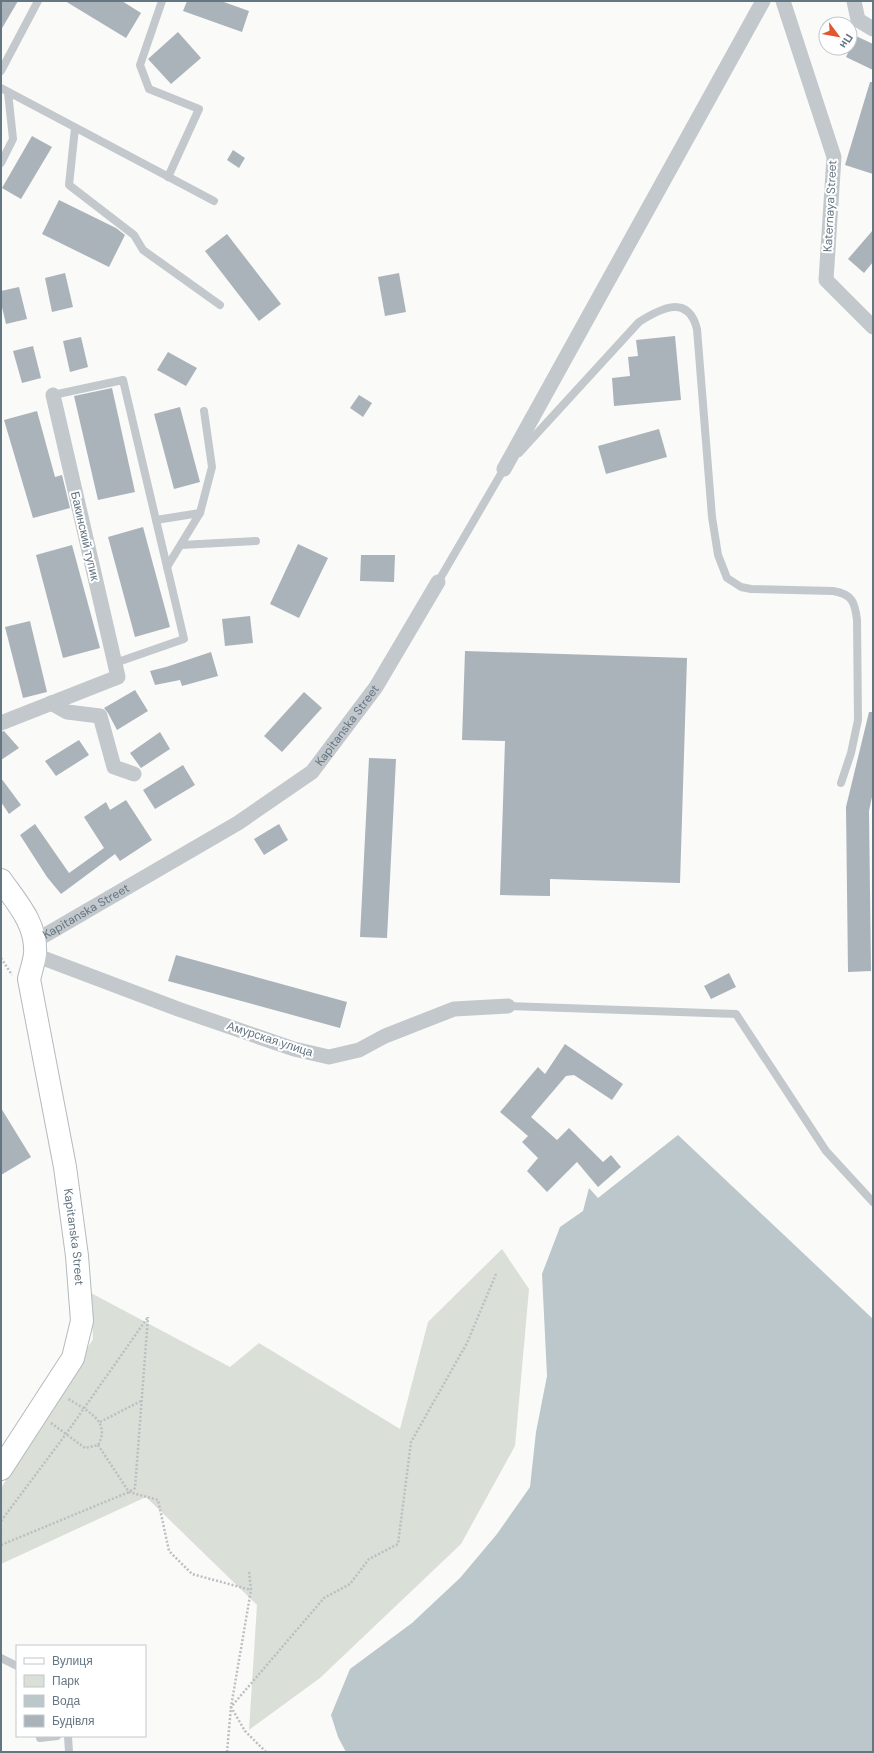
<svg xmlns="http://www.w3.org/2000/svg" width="874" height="1753" font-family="'DM Sans',sans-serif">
	<rect width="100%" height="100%" fill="#fafaf8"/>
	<!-- green -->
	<path fill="#dadfd7" d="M502,1249l27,40 -14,157 -54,98 -141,134 -71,52 8,-125 -111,-108 -145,67v-76l92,-149 -2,-46 139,74 29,-24 141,86 28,-107z"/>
	<!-- water -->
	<path fill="#bbc7cb" d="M678,1135l195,184v433h-527l-8,-15 -7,-22 19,-46 62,-46 48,-45 37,-44 33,-47 6,-55 11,-56 -5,-102 18,-47 23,-16 6,-23 9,10z"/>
	<!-- building -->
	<g fill="#aab3b9">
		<path d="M1,1h17l-17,29z"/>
		<path d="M65,1h57l19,12 -15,25z"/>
		<path d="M187,1h34l28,10 -7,21 -59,-21z"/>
		<path d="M178,32l23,26 -30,26 -23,-25z"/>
		<path d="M856,36l17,8v26l-27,-13z"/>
		<path d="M870,82h3v92l-28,-9z"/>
		<path d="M32,136l20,11 -31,52 -19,-11z"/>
		<path d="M233,150l12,8 -6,10 -12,-8z"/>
		<path d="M59,200l57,28 9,7 -16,32 -67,-33z"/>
		<path d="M873,230v32l-9,11 -16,-14z"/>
		<path d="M227,234l54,70 -22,17 -54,-70z"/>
		<path d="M65,273l8,34 -21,5 -7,-34z"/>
		<path d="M399,273l7,39 -21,4 -7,-39z"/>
		<path d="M19,287l8,32 -21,5 -5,-21v-12z"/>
		<path d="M675,336l6,64 -67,6 -2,-28 18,-2 -2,-19 10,-1 -2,-16z"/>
		<path d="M81,337l7,30 -18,5 -7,-31z"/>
		<path d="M33,346l8,32 -19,5 -9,-32z"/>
		<path d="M168,352l29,16 -11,18 -29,-16z"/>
		<path d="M112,388l23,104 -37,8 -24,-104z"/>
		<path d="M359,395l13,8 -9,14 -13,-9z"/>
		<path d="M180,407l20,75 -26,7 -20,-75z"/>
		<path d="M37,411l18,66 7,-2 8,33 -37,10 -29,-98z"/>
		<path d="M659,429l8,28 -61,17 -8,-28z"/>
		<path d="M143,527l27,100 -35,10 -27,-100z"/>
		<path d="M298,544l30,14 -29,60 -29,-14z"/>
		<path d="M72,545l28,103 -37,10 -27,-103z"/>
		<path d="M361,555h34l-1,27 -34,-1z"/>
		<path d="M250,616l3,27 -28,3 -3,-27z"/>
		<path d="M30,621l17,71 -24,6 -18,-71z"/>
		<path d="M465,651l222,7 -7,225 -130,-4v17l-50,-1 5,-154 -43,-1z"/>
		<path d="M211,652l7,24 -36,10 -2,-6 -25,5 -5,-14 16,-4z"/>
		<path d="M135,690l13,21 -31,19 -9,-17 -4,-5z"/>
		<path d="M304,692l18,16 -40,44 -18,-16z"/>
		<path d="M869,712h4v80l-4,19 2,160 -23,1 -2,-165z"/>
		<path d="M4,731l15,17 -18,12v-28z"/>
		<path d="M160,732l10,17 -29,19 -11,-15z"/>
		<path d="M79,740l10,15 -33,21 -11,-15z"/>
		<path d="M369,758l27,1 -9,179 -27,-1z"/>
		<path d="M183,765l12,20 -40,24 -12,-19z"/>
		<path d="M1,778l20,27 -12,9 -8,-12z"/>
		<path d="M126,800l26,40 -32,21 -5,-7 -54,40 -14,-17 -27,-42 15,-11 34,49 35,-25 -20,-31 22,-15 4,8z"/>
		<path d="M279,824l9,16 -24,15 -10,-16z"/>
		<path d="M176,955l171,47 -7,26 -172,-47z"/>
		<path d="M729,973l7,14 -25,12 -7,-13z"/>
		<path d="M565,1044l58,40 -11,16 -38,-25 -8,1 -35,41 26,23 12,-12 34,34 8,-7 10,12 -23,20 -21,-25 -30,30 -20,-21 11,-13 -16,-16 6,-6 -28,-24 38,-45 7,7z"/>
		<path d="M1,1108l30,49 -30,18z"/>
	</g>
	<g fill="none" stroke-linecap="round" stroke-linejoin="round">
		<defs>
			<g id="secondary">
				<path id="s2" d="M1,880c16,23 36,44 34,74 -1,8 -4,17 -6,25l36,188 12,89 5,65 -9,37 -72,111"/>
			</g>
		</defs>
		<!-- secondary casing -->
		<use href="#secondary" stroke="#b3babf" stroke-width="24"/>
		<!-- path -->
		<g stroke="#bbbfc2" stroke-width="2.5" stroke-dasharray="2 2" stroke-linecap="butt">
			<path d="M1,958l11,17"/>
			<path d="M100,1422l41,-21"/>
			<path d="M51,1423l34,25 13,-3c14,-25 -13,-35 -31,-47"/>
			<path d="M98,1445l31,47 29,8 11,51 23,23 59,16"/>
			<path d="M1,1521l65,-87 82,-117"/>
			<path d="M1,1545l128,-53 6,-4 13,-171"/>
			<path d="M227,1752l4,-45 20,-117 -2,-18"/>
			<path d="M266,1752l-21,-21 -14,-24 93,-109 26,-14 19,-25 29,-15 13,-102 56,-99 29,-69"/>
		</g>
		<!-- service -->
		<g stroke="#c3c8cc" stroke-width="8">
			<path d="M162,1l-22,64 9,24 50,20 -31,68"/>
			<path d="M1,71l37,-70"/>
			<path d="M1,88l213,113"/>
			<path d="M75,128l-6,57 65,50 9,15 77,55"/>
			<path d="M1,163l12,-24 -5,-47"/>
			<path d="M53,395l70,-15 61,259 -69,24"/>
			<path d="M519,453l120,-131c22,-14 49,-28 58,7l15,188 6,38 9,23 14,9 10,2 82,2c19,3 22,11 24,29l1,100 -7,33 -10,30"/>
			<path d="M156,520l44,-7 12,-46 -8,-56"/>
			<path d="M181,545l75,-4"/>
			<path d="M167,567l33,-54"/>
			<path d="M438,582l67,-115"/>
			<path d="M508,1006l228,8 90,137 47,51"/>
			<path d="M1,1658l16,8"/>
			<path d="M68,1736l1,16"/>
			<path d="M40,1738l17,-2"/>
		</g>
		<!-- minor -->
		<g stroke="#c3c8cc" stroke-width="15">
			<path d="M783,1l51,156 -8,123 47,47"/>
			<path d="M854,1l4,19 15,9"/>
			<path d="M504,469l259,-468"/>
			<path d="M51,703l16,9 33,4 14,51 20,7"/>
			<path d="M1,723l117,-46 -65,-282"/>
			<path id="s1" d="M35,941l203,-118 74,-51 64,-85 62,-105"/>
			<path d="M35,955l143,54 116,40 35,8 30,-7 26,-14 69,-27 54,-3"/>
		</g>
		<!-- secondary -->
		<use href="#secondary" stroke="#fff" stroke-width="22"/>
	</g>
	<g text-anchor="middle" stroke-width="4" stroke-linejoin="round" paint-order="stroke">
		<!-- street labels -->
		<g font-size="12" fill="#657683" stroke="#fff">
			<text transform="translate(830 206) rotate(-87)" y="4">Katernaya Street</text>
			<text transform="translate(85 536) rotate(77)" y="4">Бакинский тупик</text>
			<text dy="4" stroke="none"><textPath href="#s1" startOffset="383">Kapitanska Street</textPath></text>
			<text dy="4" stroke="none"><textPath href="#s1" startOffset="59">Kapitanska Street</textPath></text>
			<text transform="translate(270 1039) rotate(18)" y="4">Амурская улица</text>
			<text dy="4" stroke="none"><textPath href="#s2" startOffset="371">Kapitanska Street</textPath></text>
		</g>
	</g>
	<!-- border -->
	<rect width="874" height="1753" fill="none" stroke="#657683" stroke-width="4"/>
	<!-- legend -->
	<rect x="16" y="1645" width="130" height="92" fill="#ffffff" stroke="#c1c8cd"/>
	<rect x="24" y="1658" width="20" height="6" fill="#ffffff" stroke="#c1c8cd"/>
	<text x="52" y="1665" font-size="12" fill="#657683">Вулиця</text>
	<rect x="24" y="1675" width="20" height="12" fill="#dadfd7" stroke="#c1c8cd"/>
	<text x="52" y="1685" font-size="12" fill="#657683">Парк</text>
	<rect x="24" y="1695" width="20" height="12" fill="#bbc7cb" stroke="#c1c8cd"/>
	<text x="52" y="1705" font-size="12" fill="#657683">Вода</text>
	<rect x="24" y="1715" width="20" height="12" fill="#aab3b9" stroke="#c1c8cd"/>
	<text x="52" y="1725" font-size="12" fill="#657683">Будівля</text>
	<!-- north arrow -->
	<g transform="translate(838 36) rotate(122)"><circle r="19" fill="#ffffff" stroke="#c1c8cd"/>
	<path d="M0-3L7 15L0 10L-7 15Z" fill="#e4572e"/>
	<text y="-6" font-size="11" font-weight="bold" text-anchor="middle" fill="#657683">Пн</text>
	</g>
</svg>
